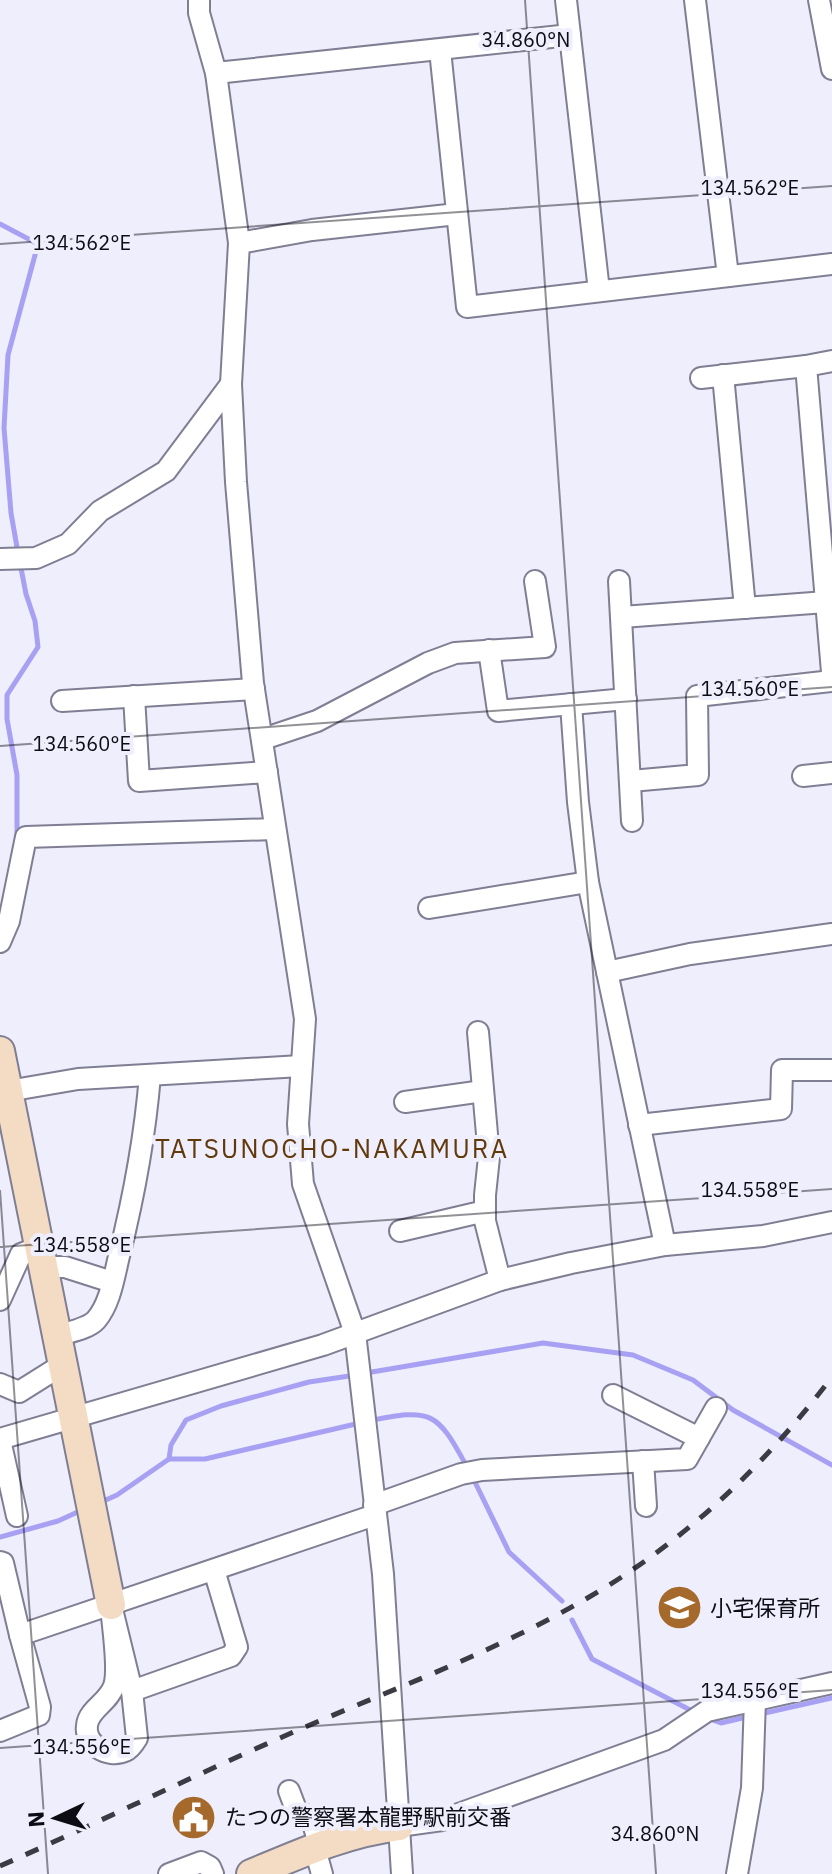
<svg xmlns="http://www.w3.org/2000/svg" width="832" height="1874" font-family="'IBM Plex Sans','Noto Sans JP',sans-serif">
	<rect width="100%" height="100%" fill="#eeeefc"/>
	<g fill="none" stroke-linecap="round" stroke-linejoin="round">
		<!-- stream -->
		<g stroke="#a8a1f3" stroke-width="5">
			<path d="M0,224l38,20 -30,111 -4,73 7,85 7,40"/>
			<path d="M17,836v-61l-10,-56v-24l31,-48 -3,-26 -9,-27 -6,-31"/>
			<path d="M366,1373l177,-30 90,12 60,25 40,30 99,55"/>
			<path d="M369,1421c62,-13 68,-10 98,46"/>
			<path d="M169,1459h36l155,-36"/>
			<path d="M472,1476l37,76 53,49"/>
			<path d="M99,1503l18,-8 52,-36 2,-14 15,-25 35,-14 88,-24 47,-7"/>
			<path d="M0,1537l58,-16 24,-11"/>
			<path d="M572,1620l20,39 102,53"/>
			<path d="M761,1714l71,-16"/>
			<path d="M710,1719l11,4 30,-7"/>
		</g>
		<defs>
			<g id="street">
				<path d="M199,0v13l17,60 23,170 -8,141 5,98 17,201 52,336 -7,105 5,60 52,149 28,241 19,300"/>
				<path d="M566,0l33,291"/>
				<path d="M695,0l33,276"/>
				<path d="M819,0l13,69"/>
				<path d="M440,50l27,257 365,-43"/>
				<path d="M216,73l354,-38"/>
				<path d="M239,243l73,-13 145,-16"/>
				<path d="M832,361l-26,5 26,306"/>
				<path d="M723,375l22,233"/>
				<path d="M701,378l105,-12"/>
				<path d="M0,559l36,-1 32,-14 32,-33 66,-40 65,-87"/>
				<path d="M619,581l13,240"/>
				<path d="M622,617l204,-15"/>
				<path d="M489,650l9,61 128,-12"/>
				<path d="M134,696l5,85 128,-9"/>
				<path d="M62,701l192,-12"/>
				<path d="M571,704l7,98 10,80 77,363"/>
				<path d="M263,739l54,-18 111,-58 27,-10 90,-6 -10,-66"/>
				<path d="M803,776l29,-3"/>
				<path d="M631,781l67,-6 -1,-79 135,-15"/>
				<path d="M429,908l159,-26"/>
				<path d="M0,942l9,-21 17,-84 248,-8"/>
				<path d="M607,972l83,-18 142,-20"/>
				<path d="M478,1032l11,125 -4,38v26l15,59"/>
				<path d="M8,1091l70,-12 223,-13"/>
				<path d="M405,1102l78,-11"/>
				<path d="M639,1125l142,-16 1,-39h50"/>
				<path d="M400,1231l85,-20"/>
				<path d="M43,1267h22l47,15"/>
				<path d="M0,1300l21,-46 18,-7"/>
				<path d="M57,1336c11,-4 31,-7 39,-16 14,-16 18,-43 23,-64 15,-60 26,-119 31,-181"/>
				<path d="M0,1384l19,8 43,-27"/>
				<path d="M613,1395l86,43"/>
				<path d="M0,1439l323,-94 177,-65 71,-17 94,-18 98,-9 69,-14"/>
				<path d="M0,1440l17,76"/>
				<path d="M643,1461l3,45"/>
				<path d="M374,1505l87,-31 21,-4 205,-11 29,-51"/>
				<path d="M0,1562l3,1 17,72"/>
				<path d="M111,1605l21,86 5,47c-3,5 -7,11 -12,13 -17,8 -41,-7 -38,-26 2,-16 21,-22 27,-39 6,-16 -2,-62 -3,-81z"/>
				<path d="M132,1691l99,-35 6,-9 -23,-77"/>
				<path d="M0,1731l39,-16 1,-8 -20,-72 355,-120"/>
				<path d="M289,1791l8,21 14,5 9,30"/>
				<path d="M399,1826l43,-6 222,-80 43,-29 125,-28"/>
				<path d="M315,1849l7,25"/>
				<path d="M169,1874l32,-12 9,5 3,7"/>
				<path d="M737,1874l15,-86 3,-89"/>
			</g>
			<g id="secondary">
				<path d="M0,1051l111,554"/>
				<path d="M251,1874c48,-20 96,-42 148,-48"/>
			</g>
		</defs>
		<!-- street casing -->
		<use href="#street" stroke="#7f7e93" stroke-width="24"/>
		<!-- secondary casing -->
		<use href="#secondary" stroke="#7f7e93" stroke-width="32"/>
		<!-- street -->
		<use href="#street" stroke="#fff" stroke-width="20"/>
		<!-- secondary -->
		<use href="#secondary" stroke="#f4dcc4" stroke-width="28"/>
		<!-- rail -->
		<path stroke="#3c3b44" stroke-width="5" stroke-dasharray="14 14" stroke-linecap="butt" d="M0,1866c91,-40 180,-84 271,-124 116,-52 238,-93 346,-162 85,-55 154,-123 215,-203"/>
	</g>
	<!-- ticks -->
	<path fill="none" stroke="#0d0c14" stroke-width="2" stroke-opacity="0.45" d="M525,0l131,1874M0,244l832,-58M0,746l832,-59M0,1190l48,684M0,1247l832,-58M0,1748l832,-58"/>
	<!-- icons -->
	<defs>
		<symbol id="school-disc" viewBox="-11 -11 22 22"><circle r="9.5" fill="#a5692b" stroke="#eeeefc"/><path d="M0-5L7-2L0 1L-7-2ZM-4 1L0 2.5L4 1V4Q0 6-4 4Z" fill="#fff"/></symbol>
		<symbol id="civic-disc" viewBox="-11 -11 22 22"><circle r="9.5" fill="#a5692b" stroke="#eeeefc"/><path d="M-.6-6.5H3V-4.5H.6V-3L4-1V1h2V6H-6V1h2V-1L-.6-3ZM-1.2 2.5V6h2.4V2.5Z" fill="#fff"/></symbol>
	</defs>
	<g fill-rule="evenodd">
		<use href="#school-disc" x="654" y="1582" width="51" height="51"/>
		<use href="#civic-disc" x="168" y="1792" width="51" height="51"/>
	</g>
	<g text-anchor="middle" stroke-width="8" stroke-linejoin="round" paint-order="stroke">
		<!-- poi labels -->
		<g font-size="22" fill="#0d0c14" stroke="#eeeefc" text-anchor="start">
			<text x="710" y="1616">小宅保育所</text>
			<text x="225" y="1825">たつの警察署本龍野駅前交番</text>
		</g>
		<!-- quarter labels -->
		<g font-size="26" letter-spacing="2" fill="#61390b" stroke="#eeeefc">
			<text x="332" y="1158">TATSUNOCHO-NAKAMURA</text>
		</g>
	</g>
	<g font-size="20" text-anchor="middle" fill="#0d0c14" stroke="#eeeefc" stroke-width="8" stroke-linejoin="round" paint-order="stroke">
		<text x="526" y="47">34.860°N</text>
		<text x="750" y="195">134.562°E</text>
		<text x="82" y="250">134.562°E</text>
		<text x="750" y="696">134.560°E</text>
		<text x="82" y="751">134.560°E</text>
		<text x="750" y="1197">134.558°E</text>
		<text x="82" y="1252">134.558°E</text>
		<text x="750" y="1698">134.556°E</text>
		<text x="82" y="1754">134.556°E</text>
		<text x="655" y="1841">34.860°N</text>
	</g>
	<!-- north arrow -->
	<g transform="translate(56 1818) rotate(266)" stroke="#eeeefc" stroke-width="6" paint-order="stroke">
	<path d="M0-6L14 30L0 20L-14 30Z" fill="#0d0c14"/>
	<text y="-12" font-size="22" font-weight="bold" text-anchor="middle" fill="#0d0c14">N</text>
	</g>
</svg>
